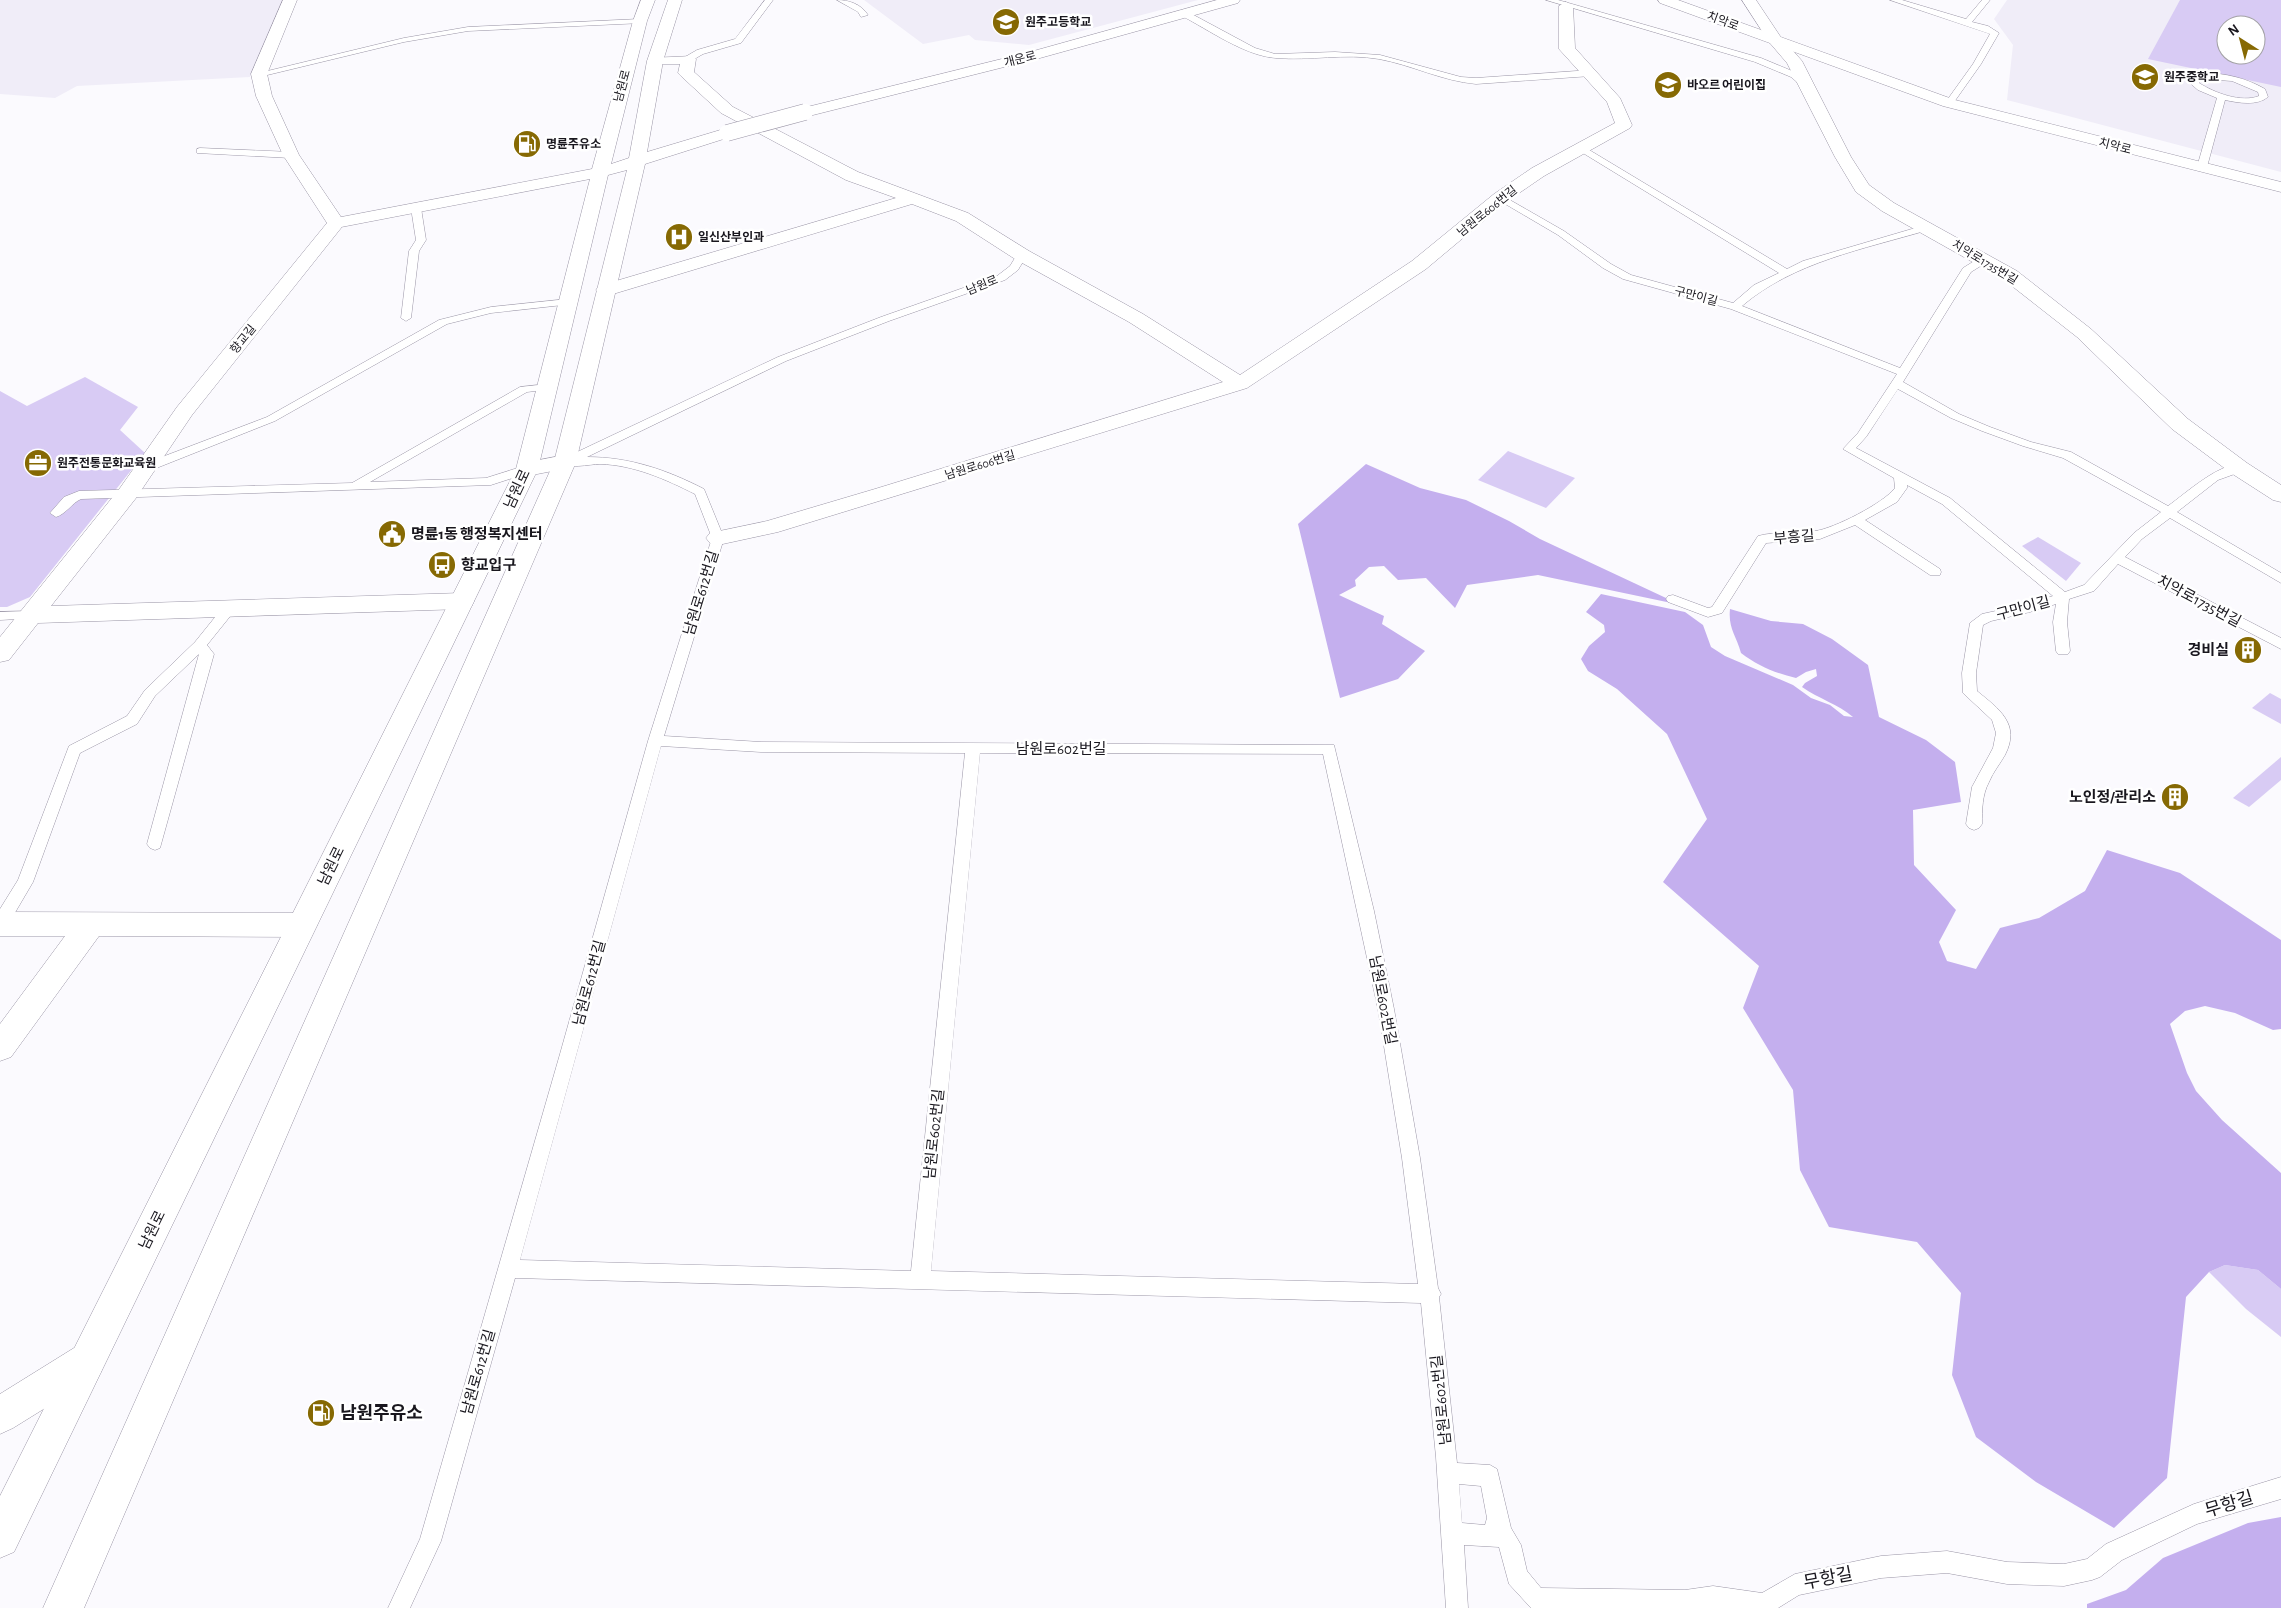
<svg xmlns="http://www.w3.org/2000/svg" width="2281" height="1608" font-family="'Alegreya Sans','Noto Sans KR',sans-serif">
	<rect width="100%" height="100%" fill="#fbfafe"/>
	<!-- built -->
	<g fill="#f0edf8" fill-rule="evenodd">
		<path d="M0,0h283l-33,77 -173,9 -22,12 -55,-4z"/>
		<path d="M864,0h334l-169,45 -54,-5 -6,-5 -46,9z"/>
		<path d="M2007,0h274v172l-274,-72 6,-55 -19,-26zM2226,25h30v30h-30z"/>
	</g>
	<!-- green -->
	<g fill="#d8cbf4" fill-rule="evenodd">
		<path d="M2180,0h101v87l-133,-28zM2226,25h30v30h-30z"/>
		<path d="M85,377l53,30 -18,23 25,23 -115,144 -23,10h-7v-216l27,15z"/>
		<path d="M1508,451l67,27 -29,30 -68,-28z"/>
		<path d="M2038,537l43,26 -15,18 -44,-35z"/>
		<path d="M2270,693l11,6v25l-29,-16z"/>
		<path d="M2281,757v23l-32,27 -16,-9z"/>
		<path d="M2225,1265l33,5 23,19v48l-35,-28 -37,-37z"/>
	</g>
	<!-- forest -->
	<g fill="#c4afee">
		<path d="M1366,464l54,24 46,12 43,21 31,18 141,66 -143,-30 -71,10 -12,23 -29,-30 -28,2 -14,-14 -15,1 -14,13 1,6 -17,9 45,21 -2,8 43,27 -27,28 -58,19 -42,-174z"/>
		<path d="M1601,594l84,18 18,13 8,22 14,9 68,29 18,13 19,7 14,11 9,1c-15,-13 -34,-18 -51,-30l3,-4 12,-7 -1,-7 -10,3 -10,6c-21,-5 -38,-12 -55,-25 -5,-18 -13,-25 -11,-44l41,12 32,3 29,15 36,26 11,52 47,23 29,22 6,40 -48,8 1,55 42,45 -17,32 8,19 29,8 24,-41 39,-10 46,-27 22,-41 73,23 101,67v89l-8,1 -38,-17 -30,-7 -20,5 -15,13 17,49 9,18 26,29 59,53v116l-23,-19 -33,-5 -16,7 -23,25 -19,181 -53,50 -78,-46 -60,-45 -24,-62 9,-82 -44,-51 -88,-15 -29,-57 -7,-80 -50,-82 16,-42 -96,-84 44,-63 -40,-85 -50,-45 -29,-18 -7,-12 8,-13 16,-14 -1,-7 -18,-13z"/>
		<path d="M2281,1517v91h-194v-4l39,-14 37,-32 85,-35z"/>
	</g>
	<g fill="none" stroke-linecap="round" stroke-linejoin="round">
		<defs>
			<g id="service">
				<path d="M765,0h8l-32,43 -38,11 -12,7h-6v-4l12,-7 38,-11z"/>
				<path d="M837,0c12,0 24,4 31,15l-7,2 -3,-5z"/>
				<path d="M1546,0h12l203,58 36,15 14,13 -7,2 -13,-11 -36,-15z"/>
				<path d="M1890,0h12l64,19 16,-19h8l-18,22 16,4 11,7 -18,31 -29,41 -7,-2 28,-39 17,-30z"/>
				<path d="M1182,12h6l67,36 20,6 60,-2 45,3 81,22 15,1 115,-8 4,3 -4,3 -115,8c-34,-3 -64,-19 -97,-25 -34,-6 -69,2 -103,-1 -31,-2 -67,-28 -94,-42z"/>
				<path d="M640,19h3v4l-175,8 -64,11 -145,35 -4,-3 149,-36 64,-11z"/>
				<path d="M2203,73c22,0 43,5 62,16l3,8c-11,9 -29,6 -43,3l-18,67 -5,3 -5,-3 20,-69 -19,-8 -7,-6v-6zM2204,79l28,2 26,11 1,4c-18,7 -44,-3 -60,-13v-2z"/>
				<path d="M1581,145l206,124 16,-8 119,-35h6v4c-64,19 -135,32 -186,76l158,62 63,-100 16,-10h8v4l-16,10 -68,110 56,32 31,13 41,15 40,10 97,54c17,-12 54,-46 75,-41l2,3 -2,3 -25,9 -41,32 104,61v10l-111,-65 -28,21 -17,18 156,81v11l-163,-85 -24,27 -25,8 -2,23 3,29 -2,3h-10l-2,-3 -3,-29 3,-18 -26,8 -39,9 -8,4 -7,48 1,18c22,18 44,33 28,64 -5,9 -12,17 -16,27 -7,13 -7,28 -7,42l-3,4 -5,2 -5,-2 -3,-4 6,-37 21,-39 3,-15 -4,-13 -29,-27 -1,-20 8,-50 12,-9 46,-10 25,-8 -111,-92 -35,-19v3l-10,14 -32,18 75,49 1,3 -1,3h-10l-75,-50 -35,14 -54,4 -44,70 -14,4 -40,-15 -2,-3 2,-3 5,-1 35,13 4,-1 46,-71c18,-5 38,-2 57,-5 18,-2 69,-28 80,-43l-1,-10 -51,-29 15,-16 39,-59 -166,-65 -108,-30 -20,-11 -45,-33 -63,-37 2,-2h6l61,35 47,33 20,11 102,28 21,-18 25,-12 -201,-123 -2,-2zM1898,389l53,29 31,13 41,15 40,12 98,54 -27,21 -50,52 -19,7 -115,-94 -94,-50 10,-11z"/>
				<path d="M200,148l91,4 5,3 -5,3 -94,-5v-4z"/>
				<path d="M416,205l5,3 5,32 -7,11 -8,67 -5,3 -5,-3 8,-67 7,-11 -5,-32z"/>
				<path d="M1022,252l5,3 -9,15 -13,10 -116,41 -103,40 -199,96c43,0 80,13 117,32l20,49 -60,198 97,6 573,3 40,166 20,98 26,149 18,130 3,6 -2,3 18,166 33,2 7,4 14,59 10,17 6,26 14,17 144,2 28,-4 49,7 33,-19 86,-18 66,-5 60,11 57,2 23,-5 19,-15 88,-40 87,-27v22l-84,25 -75,36 -22,17 -8,3 -28,6 -57,-2 -60,-11 -66,5 -82,17 -21,13h-247l-22,-24 -10,-37 -35,-2 4,63h-22l-10,-151 -15,-154 -906,-25 -74,263 -31,67h-22l32,-69 140,-485 88,-313 64,-203 -17,-44c-30,-15 -61,-29 -95,-30 -10,0 -34,6 -41,-2l2,-3 13,-1 1,-5 203,-96 103,-40 116,-41 13,-10 8,-13zM661,746l100,6 204,1 -54,518 -391,-11zM980,753l343,1 55,255 24,149 16,126 -487,-13zM1459,1484l22,2 6,32 -2,7 -23,-2z"/>
				<path d="M568,299l4,1v4l-81,9 -44,11 -172,97 -126,50 -4,1 -6,-4 2,-3 126,-48 172,-97 52,-13z"/>
				<path d="M548,384l6,3 -2,2 -25,3 -157,90 116,-4 41,-13 6,4 -2,3 -40,13 -410,14c-9,4 -15,15 -25,18l-6,-4 14,-16 15,-6 273,-8 168,-96z"/>
				<path d="M229,605l7,4 -29,36 7,9 -54,194 -5,2 -5,-2 -3,-4 52,-190 -44,42 -18,28 -57,29 -47,129 -27,46 -6,1v-20l18,-29 51,-134 58,-30 18,-26 50,-48 29,-36z"/>
				<path d="M31,611l5,1 2,3 -2,3 -36,2v-8z"/>
			</g>
			<g id="minor">
				<path d="M283,0h14l-30,74 5,22 27,59 46,68 -153,192 -56,83 -85,108 411,-13 9,2 3,6 -3,6 -9,2 -424,14 -29,37 -9,2v-25l120,-149 57,-81 150,-184 -44,-68 -27,-59 -5,-22z"/>
				<path d="M1742,0h14l24,36 22,25 49,96 18,28 25,18 123,68 74,58 97,90 59,44 34,22v17l-8,-2 -42,-27 -59,-44 -95,-92 -74,-58 -121,-68 -26,-19 -21,-35 -48,-94 -18,-21z"/>
				<path d="M1566,2l7,4 2,42 45,50 12,27 -2,3 -86,48 -38,26 -80,67 -179,119 -469,144 -60,13 -8,-2 -4,-5 4,-5 57,-12 108,-32 348,-107 -94,-60 -114,-63 -59,-38 -44,-17 -299,90 -7,2 -7,-2 -3,-4 3,-4 297,-88 -50,-18 -125,-67 -40,-37 -3,-3 2,-9h-30l-3,-3 3,-3 43,-2 3,3 -2,13 39,35 125,65 110,41 61,38 114,63 97,61 172,-114 82,-67 38,-26 83,-45 -8,-21 -48,-53v-43z"/>
				<path d="M565,455l8,2 3,5 -3,5 -46,9 -8,-2 -3,-5 3,-5z"/>
				<path d="M0,912l302,1 10,4 5,8 -5,8 -10,4 -203,-1 -88,121 -11,4v-37l65,-88h-65z"/>
				<path d="M87,1343l13,5 5,13 -5,13 -87,54 -13,6v-40l74,-46z"/>
			</g>
			<g id="tertiary">
				<path d="M641,0h14l-8,21 -36,143 18,-6 18,-97 21,-61h14l-19,61 -16,91 80,-24 6,2 2,3 -2,3 -88,28 -69,298 -492,1146h-41l511,-1146 73,-292 -19,5 -70,294 -524,1083 -14,6v-62l516,-1027 74,-290 -254,49 -6,-1 -3,-4 3,-4 6,-1 256,-49 41,-148z"/>
				<path d="M1217,0h23l-2,3 -198,55 -235,59 -6,-2 -2,-3 2,-3 231,-57z"/>
			</g>
			<path id="secondary" d="M1658,0h20l277,100 326,82v10l-338,-86 -283,-103z"/>
		</defs>
		<!-- service casing -->
		<use href="#service" stroke="#9a95a6" stroke-width="1"/>
		<!-- minor casing -->
		<use href="#minor" stroke="#9a95a6" stroke-width="1"/>
		<!-- tertiary casing -->
		<use href="#tertiary" stroke="#9a95a6" stroke-width="1"/>
		<!-- secondary casing -->
		<use href="#secondary" stroke="#9a95a6" stroke-width="1"/>
		<!-- service -->
		<use href="#service" fill="#fff" fill-rule="evenodd"/>
		<!-- minor -->
		<use href="#minor" fill="#fff" fill-rule="evenodd"/>
		<!-- tertiary -->
		<use href="#tertiary" fill="#fff" fill-rule="evenodd"/>
		<!-- secondary -->
		<use href="#secondary" fill="#fff" fill-rule="evenodd"/>
		<defs>
			<path id="tertiary-bridge" d="M727,133l78,-21"/>
		</defs>
		<!-- tertiary-bridge casing -->
		<use href="#tertiary-bridge" stroke="#9a95a6" stroke-width="17" stroke-linecap="butt"/>
		<!-- tertiary-bridge -->
		<use href="#tertiary-bridge" stroke="#fff" stroke-width="16"/>
	</g>
	<!-- icons -->
	<defs>
		<symbol id="school-disc" viewBox="-11 -11 22 22"><circle r="9.5" fill="#866903" stroke="#fff"/><path d="M0-5L7-2L0 1L-7-2ZM-4 1L0 2.5L4 1V4Q0 6-4 4Z" fill="#fff"/></symbol>
		<symbol id="fuel-disc" viewBox="-11 -11 22 22"><circle r="9.5" fill="#866903" stroke="#fff"/><path d="M-5.5-6h7V0h2V4h1.3V-2.5L3-4.5l.8-.8L6-3V5H2.5V1h-1V6h-7ZM-4.2-4.7v3.2H.2V-4.7Z" fill="#fff"/></symbol>
		<symbol id="hospital-disc" viewBox="-11 -11 22 22"><circle r="9.5" fill="#866903" stroke="#fff"/><path d="M-5-5h3v3.5h4V-5h3V5h-3V1.5h-4V5h-3Z" fill="#fff"/></symbol>
		<symbol id="office-disc" viewBox="-11 -11 22 22"><circle r="9.5" fill="#866903" stroke="#fff"/><path d="M-6-3h4V-5.5h4V-3h4V5H-6ZM-1-4.5V-3h2v-1.5ZM-6 0V1H6V0Z" fill="#fff"/></symbol>
		<symbol id="civic-disc" viewBox="-11 -11 22 22"><circle r="9.5" fill="#866903" stroke="#fff"/><path d="M-.6-6.5H3V-4.5H.6V-3L4-1V1h2V6H-6V1h2V-1L-.6-3ZM-1.2 2.5V6h2.4V2.5Z" fill="#fff"/></symbol>
		<symbol id="bus-disc" viewBox="-11 -11 22 22"><circle r="9.5" fill="#866903" stroke="#fff"/><path d="M-5-6H5V4H4V6H2V4H-2V6H-4V4H-5ZM-3.5-4V0h7V-4ZM-3.5 1.2v1.5H-2V1.2ZM2 1.2v1.5H3.5V1.2Z" fill="#fff"/></symbol>
		<symbol id="building-disc" viewBox="-11 -11 22 22"><circle r="9.5" fill="#866903" stroke="#fff"/><path d="M-4-6H4V6H1V3H-1V6H-4ZM-2.5-4.3h1.7v1.8h-1.7ZM.8-4.3h1.7v1.8H.8ZM-2.5-1h1.7V.8h-1.7ZM.8-1h1.7V.8H.8Z" fill="#fff"/></symbol>
	</defs>
	<g fill-rule="evenodd">
		<use href="#school-disc" x="990" y="6" width="32" height="32"/>
		<use href="#school-disc" x="2129" y="61" width="32" height="32"/>
		<use href="#school-disc" x="1652" y="69" width="32" height="32"/>
		<use href="#fuel-disc" x="511" y="128" width="32" height="32"/>
		<use href="#hospital-disc" x="663" y="221" width="32" height="32"/>
		<use href="#office-disc" x="22" y="447" width="32" height="32"/>
		<use href="#civic-disc" x="376" y="518" width="32" height="32"/>
		<use href="#bus-disc" x="426" y="549" width="32" height="32"/>
		<use href="#building-disc" x="2232" y="634" width="32" height="32"/>
		<use href="#building-disc" x="2159" y="781" width="32" height="32"/>
		<use href="#fuel-disc" x="305" y="1397" width="32" height="32"/>
	</g>
	<g text-anchor="middle" stroke-width="5" stroke-linejoin="round" paint-order="stroke">
		<!-- far-street labels -->
		<g font-size="12" fill="#19171e" stroke="#fff">
			<text transform="translate(1723 21) rotate(20)" y="4">치악로</text>
			<text transform="translate(1020 59) rotate(-14)" y="4">개운로</text>
			<text transform="translate(622 86) rotate(-75)" y="4">남원로</text>
			<text transform="translate(2115 146) rotate(14)" y="4">치악로</text>
			<text transform="translate(1487 211) rotate(-39)" y="4">남원로606번길</text>
			<text transform="translate(1985 262) rotate(31)" y="4">치악로1735번길</text>
			<text transform="translate(982 285) rotate(-22)" y="4">남원로</text>
			<text transform="translate(1696 296) rotate(15)" y="4">구만이길</text>
			<text transform="translate(243 339) rotate(-51)" y="4">향교길</text>
			<text transform="translate(980 465) rotate(-17)" y="4">남원로606번길</text>
		</g>
		<!-- far-poi labels -->
		<g font-size="12" font-weight="bold" fill="#19171e" stroke="#fff" text-anchor="start">
			<text x="1025" y="26">원주고등학교</text>
			<text x="2164" y="81">원주중학교</text>
			<text x="1687" y="89">바오르 어린이집</text>
			<text x="546" y="148">명륜주유소</text>
			<text x="698" y="241">일신산부인과</text>
			<text x="57" y="467">원주전통문화교육원</text>
		</g>
		<!-- street labels -->
		<g font-size="15" fill="#19171e" stroke="#fff">
			<text transform="translate(517 489) rotate(-65)" y="5">남원로</text>
			<text transform="translate(1794 537) rotate(-5)" y="5">부흥길</text>
			<text transform="translate(701 593) rotate(-73)" y="5">남원로612번길</text>
			<text transform="translate(2199 601) rotate(28)" y="5">치악로1735번길</text>
			<text transform="translate(2023 608) rotate(-15)" y="5">구만이길</text>
			<text x="1061" y="754">남원로602번길</text>
			<text transform="translate(331 866) rotate(-64)" y="5">남원로</text>
			<text transform="translate(589 983) rotate(-75)" y="5">남원로612번길</text>
			<text transform="translate(1383 1000) rotate(79)" y="5">남원로602번길</text>
			<text transform="translate(934 1134) rotate(-84)" y="5">남원로602번길</text>
			<text transform="translate(152 1230) rotate(-64)" y="5">남원로</text>
			<text transform="translate(478 1372) rotate(-74)" y="5">남원로612번길</text>
			<text transform="translate(1441 1400) rotate(-96)" y="5">남원로602번길</text>
		</g>
		<!-- poi labels -->
		<g font-size="15" font-weight="bold" fill="#19171e" stroke="#fff" text-anchor="start">
			<text x="411" y="539">명륜1동 행정복지센터</text>
			<text x="461" y="570">향교입구</text>
			<text x="2229" y="655" text-anchor="end">경비실</text>
			<text x="2156" y="802" text-anchor="end">노인정/관리소</text>
		</g>
		<!-- near-poi labels -->
		<g font-size="18" font-weight="bold" fill="#19171e" stroke="#fff" text-anchor="start">
			<text x="340" y="1419">남원주유소</text>
		</g>
		<!-- near-street labels -->
		<g font-size="18" fill="#19171e" stroke="#fff">
			<text transform="translate(2229 1504) rotate(-17)" y="6">무항길</text>
			<text transform="translate(1828 1578) rotate(-11)" y="6">무항길</text>
		</g>
	</g>
	<!-- north arrow -->
	<g transform="translate(2241 40) rotate(324)"><circle r="24" fill="#ffffff" stroke="#a3a2a5"/>
	<path d="M0-4L9 19L0 12L-9 19Z" fill="#866903"/>
	<text y="-8" font-size="14" font-weight="bold" text-anchor="middle" fill="#19171e">N</text>
	</g>
</svg>
